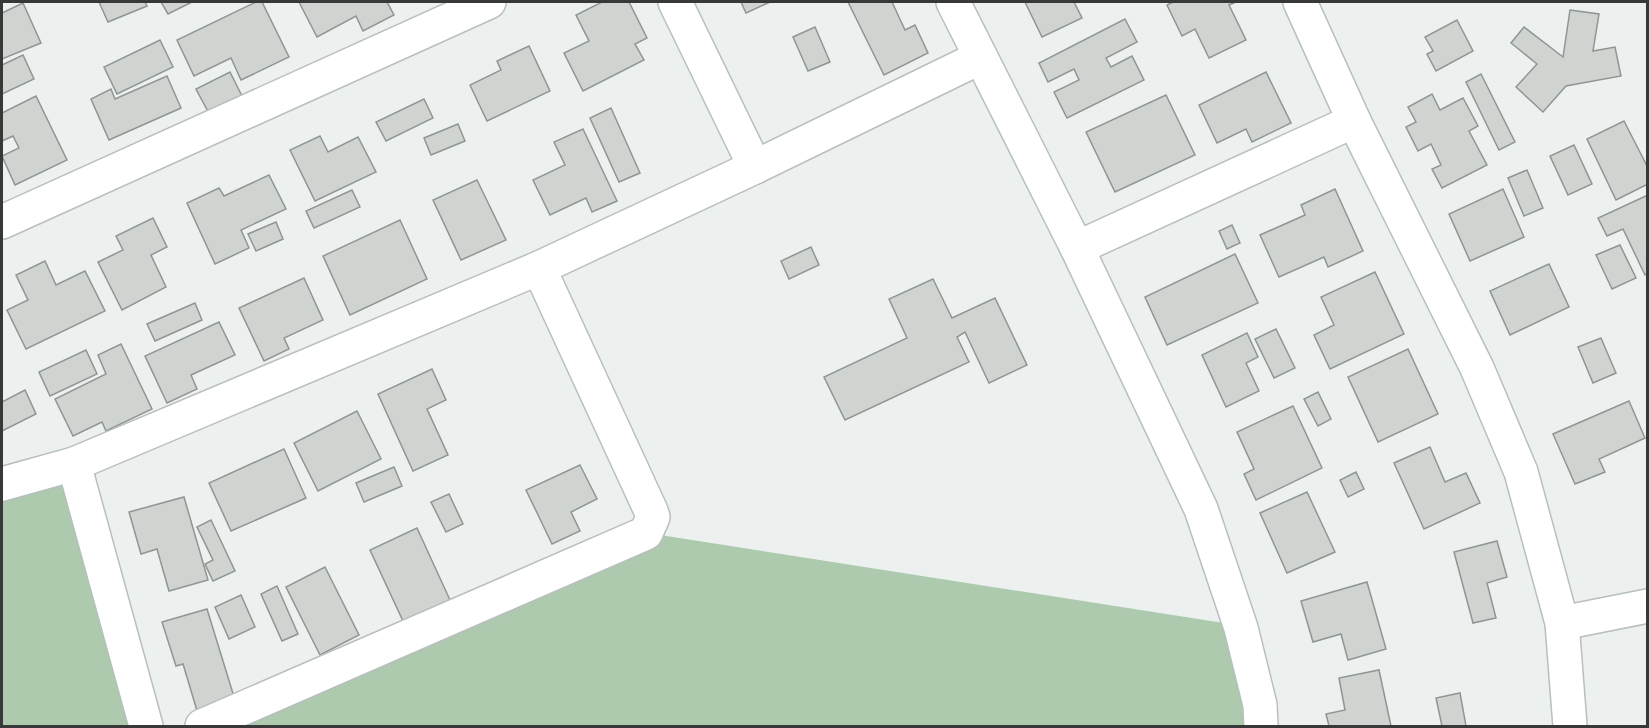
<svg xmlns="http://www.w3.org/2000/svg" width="1649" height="728" font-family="Roboto,sans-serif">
	<rect width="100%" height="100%" fill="#ecf1f0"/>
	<!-- green -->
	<g fill="#adc9ae">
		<path d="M68,473l69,253h-135v-235z"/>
		<path d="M660,535l570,89 21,102h-1028z"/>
	</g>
	<!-- building -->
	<g fill="#cfd4d1" stroke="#909593" stroke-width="1.5">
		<path d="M99,2h46l2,4 -39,16z"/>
		<path d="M161,2h31l-24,12z"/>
		<path d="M256,2h6l27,55 -48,23 -10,-22 -37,18 -17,-36z"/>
		<path d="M299,2h88l7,13 -31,16 -7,-15 -39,21z"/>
		<path d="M602,2h27l18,36 -12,6 9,16 -61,31 -19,-38 25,-12 -13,-26z"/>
		<path d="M741,2h29l-24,11z"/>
		<path d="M848,2h44l13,28 10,-5 13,28 -44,22z"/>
		<path d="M1025,2h49l8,16 -40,19z"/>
		<path d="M1173,2h63l-7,3 17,35 -37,18 -14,-29 -13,7 -15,-31z"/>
		<path d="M23,3l18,40 -39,16v-46z"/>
		<path d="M1570,10l29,4 -6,37 22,-4 6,29 -55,10 -23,26 -27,-25 21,-23 -26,-21 13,-16 39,30z"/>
		<path d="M1125,19l12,23 -31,16 5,9 21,-11 12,24 -77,38 -13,-26 25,-12 -5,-11 -26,13 -9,-19z"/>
		<path d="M1457,20l16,31 -37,20 -9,-17 6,-3 -8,-14z"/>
		<path d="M815,27l15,35 -22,9 -15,-34z"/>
		<path d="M160,40l13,27 -56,27 -13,-27z"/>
		<path d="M529,46l21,45 -63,30 -17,-36 31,-15 -4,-9z"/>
		<path d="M23,55l11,24 -32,15v-29z"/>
		<path d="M230,72l15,30 -33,17 -16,-30z"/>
		<path d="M1266,72l25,51 -39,19 -6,-13 -29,14 -18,-38z"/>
		<path d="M1481,74l34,68 -16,8 -33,-68z"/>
		<path d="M167,76l14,32 -72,32 -18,-41 20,-10 4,10z"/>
		<path d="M1432,94l8,16 23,-12 15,28 -9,5 18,34 -45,23 -10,-19 9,-4 -10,-21 -13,7 -12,-24 10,-5 -8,-15z"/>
		<path d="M1166,95l29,60 -80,37 -29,-60z"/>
		<path d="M36,96l31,64 -52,25 -13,-29 17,-8 -6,-12 -11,5v-28z"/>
		<path d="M424,99l9,19 -47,23 -10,-19z"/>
		<path d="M611,108l29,65 -21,9 -29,-64z"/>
		<path d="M1624,121l24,47v16l-32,16 -29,-61z"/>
		<path d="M458,124l7,17 -34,14 -7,-17z"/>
		<path d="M583,129l34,72 -25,11 -6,-14 -36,17 -17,-35 32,-15 -11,-23z"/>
		<path d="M320,136l8,16 30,-15 18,35 -61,29 -25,-51z"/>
		<path d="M1574,145l18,39 -24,11 -18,-39z"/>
		<path d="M1527,170l16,38 -19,8 -16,-38z"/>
		<path d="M269,175l17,34 -45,21 8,18 -34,16 -28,-61 32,-15 5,8z"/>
		<path d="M477,180l29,60 -45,20 -28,-60z"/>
		<path d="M1335,189l28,62 -35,16 -4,-10 -45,20 -19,-42 45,-20 -4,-10z"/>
		<path d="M1503,189l21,48 -54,24 -21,-47z"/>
		<path d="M352,190l8,17 -46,21 -8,-17z"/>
		<path d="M1648,195v78l-3,2 -22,-46 -16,7 -9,-18z"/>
		<path d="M153,218l14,29 -16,8 15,32 -44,23 -24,-48 25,-12 -7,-14z"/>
		<path d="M400,220l27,59 -77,36 -27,-59z"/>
		<path d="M276,222l7,17 -27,12 -8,-17z"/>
		<path d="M1232,225l8,18 -13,6 -8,-18z"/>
		<path d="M1620,245l16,33 -24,11 -16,-34z"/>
		<path d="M811,247l8,18 -30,14 -8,-18z"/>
		<path d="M1235,254l23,49 -91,42 -22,-48z"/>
		<path d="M45,261l11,24 29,-14 20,40 -79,38 -19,-39 21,-10 -12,-25z"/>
		<path d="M1549,264l20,43 -59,28 -20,-44z"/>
		<path d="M1375,272l29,62 -74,35 -16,-34 20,-10 -13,-28z"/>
		<path d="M304,278l19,42 -39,18 5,11 -25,12 -25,-53z"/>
		<path d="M933,279l19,39 43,-20 32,67 -38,18 -24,-51 -8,5 12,25 -124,58 -21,-43 83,-39 -18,-39z"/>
		<path d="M195,303l7,17 -47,21 -8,-17z"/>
		<path d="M219,322l16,33 -44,20 6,14 -30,14 -22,-47z"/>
		<path d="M1276,329l19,39 -21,10 -19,-39z"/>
		<path d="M1247,333l11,24 -12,6 13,28 -33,16 -24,-52z"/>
		<path d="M1601,338l15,35 -23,10 -15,-36z"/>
		<path d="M121,344l31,65 -46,22 -4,-9 -29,14 -18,-37 51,-25 -8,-19z"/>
		<path d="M1408,349l30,65 -60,28 -30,-65z"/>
		<path d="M86,350l11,24 -47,22 -11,-24z"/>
		<path d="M432,369l14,31 -19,9 21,46 -35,16 -35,-77z"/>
		<path d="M25,390l11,24 -34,17v-29z"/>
		<path d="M1318,392l13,27 -13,7 -14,-27z"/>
		<path d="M1629,401l16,37 -46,21 6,13 -30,12 -22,-50z"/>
		<path d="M1293,406l29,62 -66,32 -12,-26 10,-5 -17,-37z"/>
		<path d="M357,411l24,48 -63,32 -24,-48z"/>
		<path d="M1430,447l15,35 21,-9 14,30 -56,26 -30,-66z"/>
		<path d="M284,449l22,49 -75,33 -22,-48z"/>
		<path d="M580,465l17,34 -26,13 9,19 -28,13 -26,-54z"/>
		<path d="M394,467l8,19 -38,16 -8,-19z"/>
		<path d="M1356,472l8,17 -16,8 -8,-17z"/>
		<path d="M1307,492l28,60 -48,21 -27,-60z"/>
		<path d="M449,494l14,30 -17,8 -15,-30z"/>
		<path d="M184,497l24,83 -39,11 -12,-42 -16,5 -12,-42z"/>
		<path d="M211,520l24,51 -22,10 -8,-17 8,-4 -16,-33z"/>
		<path d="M417,528l33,72 -47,21 -33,-71z"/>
		<path d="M1497,541l10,36 -20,6 9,35 -23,5 -19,-71z"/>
		<path d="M325,567l34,68 -39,20 -34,-68z"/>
		<path d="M1367,582l19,67 -38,11 -7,-26 -28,8 -12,-41z"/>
		<path d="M277,586l21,48 -16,7 -21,-47z"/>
		<path d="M241,595l14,32 -26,12 -14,-32z"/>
		<path d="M207,609l28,91 -37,14 -15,-50 -7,2 -14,-44z"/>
		<path d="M1379,670l12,56h-62l-3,-12 19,-4 -6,-32z"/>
		<path d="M1460,693l6,33h-24l-6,-28z"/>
	</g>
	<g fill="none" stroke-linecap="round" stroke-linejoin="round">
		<defs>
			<g id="minor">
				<path d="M675,2l80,165 224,-109"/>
				<path d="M953,2l124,246 124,261 40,119 19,77 1,21"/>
				<path d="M1300,2l54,119 123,247 44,104 41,151 8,103"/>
				<path d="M2,222l487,-220"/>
				<path d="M1077,248l277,-127"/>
				<path d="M74,464l72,262"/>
				<path d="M2,484l72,-20 465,-196 216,-101"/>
				<path d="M1562,623l86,-17"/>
				<path d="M202,726l444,-193 7,-16 -2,-6 -112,-243"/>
			</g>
		</defs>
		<!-- minor casing -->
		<use href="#minor" stroke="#b9bfbe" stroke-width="36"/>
		<!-- minor -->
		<use href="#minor" stroke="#fff" stroke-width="33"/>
	</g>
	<!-- border -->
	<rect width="1649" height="728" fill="none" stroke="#373939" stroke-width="6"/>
</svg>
